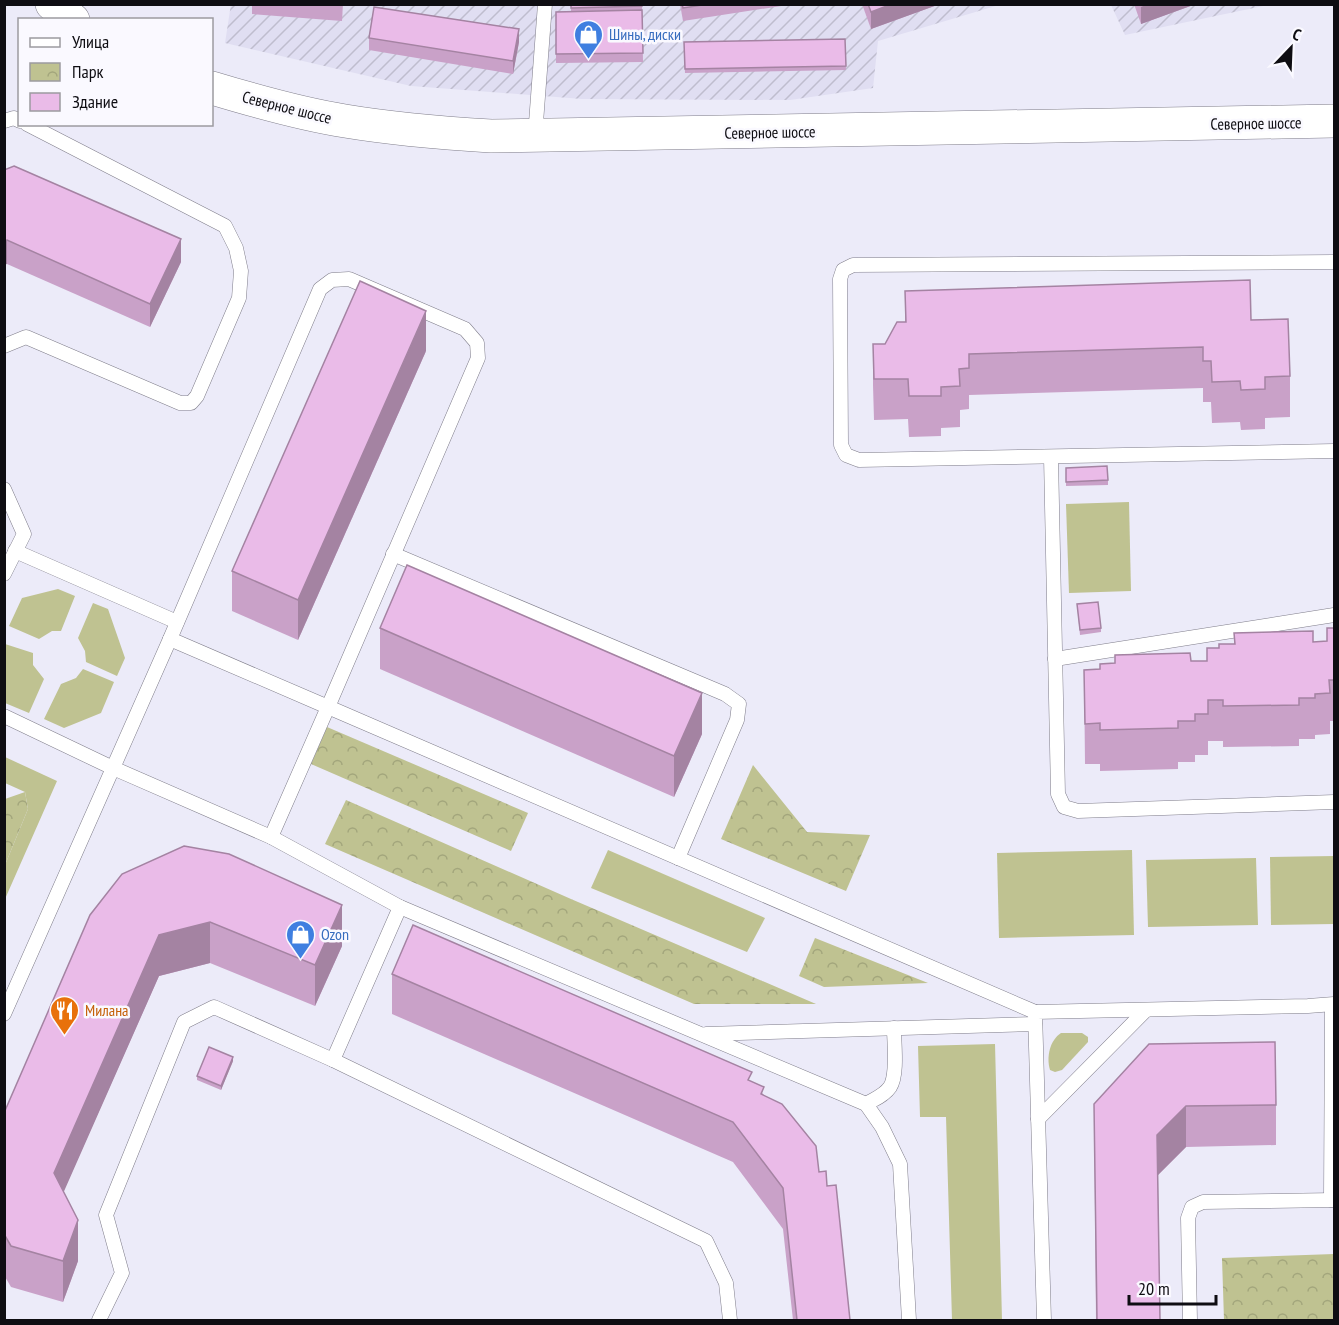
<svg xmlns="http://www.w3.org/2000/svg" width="1339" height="1325" font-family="'PT Sans Narrow',sans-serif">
	<defs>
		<pattern id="industrial-furrows" width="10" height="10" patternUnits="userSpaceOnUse" patternTransform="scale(1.5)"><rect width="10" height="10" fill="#e0def2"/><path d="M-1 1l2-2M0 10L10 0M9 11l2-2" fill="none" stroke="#bfbdce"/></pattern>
		<pattern id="park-crowns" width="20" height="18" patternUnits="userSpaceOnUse" patternTransform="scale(1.5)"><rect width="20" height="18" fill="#bfc291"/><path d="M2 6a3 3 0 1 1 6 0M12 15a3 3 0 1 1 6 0" fill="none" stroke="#a3a67c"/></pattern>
	</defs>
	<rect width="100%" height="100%" fill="#ecebf9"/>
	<!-- industrial -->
	<g fill="url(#industrial-furrows)">
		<path d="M231,4l768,1 -121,36 -5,47 -83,12 -208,-1 -171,-13 -186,-43z"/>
		<path d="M1111,5h157l-143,30z"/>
	</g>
	<!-- grass -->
	<g fill="#bfc291">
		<path d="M1129,502l2,89 -62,2 -3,-89z"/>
		<path d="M58,589l17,7 -14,35h-9l-13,8 -30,-13 13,-28z"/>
		<path d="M93,603l15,6 17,49 -8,18 -31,-14 -1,-11 -7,-13z"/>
		<path d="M5,644l28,9v12l11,14 -15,34 -24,-10z"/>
		<path d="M83,669l31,13 -13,31 -37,15 -20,-9 17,-35 15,-6z"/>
		<path d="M5,757l52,24 -52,118v-34l23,-56 -3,-17 -20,-9z"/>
		<path d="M608,850l157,68 -18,34 -156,-64z"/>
		<path d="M1132,850l2,85 -135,3 -2,-85z"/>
		<path d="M1334,856v68l-63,1 -1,-68z"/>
		<path d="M1256,858l2,67 -110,2 -2,-67z"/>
		<path d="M1061,1033h21l6,4v5l-26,28 -7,2 -5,-2c-4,-13 0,-30 11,-37z"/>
		<path d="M995,1044l7,276h-50l-6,-203h-26l-2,-71z"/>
	</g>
	<!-- park -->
	<g fill="url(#park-crowns)">
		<path d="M327,727l201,86 -17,38 -200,-87z"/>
		<path d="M753,765l54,67 63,3 -24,56 -125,-52z"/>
		<path d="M25,792l3,17 -23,56v-66z"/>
		<path d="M346,800l225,99 245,105h-122l-369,-160z"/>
		<path d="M815,938l113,45 -104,4 -25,-11z"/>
		<path d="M1334,1254v66h-110l-2,-62z"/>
	</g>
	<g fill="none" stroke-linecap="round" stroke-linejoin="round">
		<defs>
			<g id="service">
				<path d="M4,121l10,-3 6,3"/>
				<path d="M535,136l10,-132"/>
				<path d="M1334,262l-481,3 -10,5 -3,9 1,166 5,10 13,5 475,-9"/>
				<path d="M349,279l116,50 12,14 1,15 -150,349 -158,-68 150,-350 12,-9z"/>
				<path d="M4,346l22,-9 154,66h11l6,-7 42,-98 2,-27 -5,-23 -11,-22 -198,-102"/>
				<path d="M1051,457l7,337 6,13 14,4 256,-9"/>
				<path d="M4,489l20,45 -20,40"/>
				<path d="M15,551l162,71"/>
				<path d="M393,554l332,140 14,10 -2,16 -59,138"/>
				<path d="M1055,659l279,-44"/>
				<path d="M4,716l109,52 57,-129"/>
				<path d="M271,837l57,-130 707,305"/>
				<path d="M400,907l466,197 16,23 18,37 9,156"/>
				<path d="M4,1014l109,-246 158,69 129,70 -67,153 -119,-53 -30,15 -78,193 16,58 -23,47"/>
				<path d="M706,1034l329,-10"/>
				<path d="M333,1060l373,181 20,42 4,37"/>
				<path d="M866,1104c8,-5 18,-8 24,-17 8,-12 4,-44 4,-59"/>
				<path d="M1038,1119l108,-109"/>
				<path d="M1331,1200l1,-195"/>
				<path d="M1044,1320l-9,-308 273,-6 26,-2"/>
				<path d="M1190,1320l-2,-102 4,-11 11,-5 131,-2"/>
			</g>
			<g id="primary">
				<path d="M52,4l21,16"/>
				<path d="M212,88c43,13 88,26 133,33 48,8 97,12 146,15l843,-15"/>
			</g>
		</defs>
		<!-- service casing -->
		<use href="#service" stroke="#7f7d8a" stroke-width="15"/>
		<!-- primary casing -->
		<use href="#primary" stroke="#7f7d8a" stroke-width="34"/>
		<!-- service -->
		<use href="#service" stroke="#fff" stroke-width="14"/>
		<!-- primary -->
		<use href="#primary" stroke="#fff" stroke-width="33"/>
	</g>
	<!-- wall -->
	<g fill="#c9a1c8">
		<path d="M252,4h91l-1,17 -90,-7z"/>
		<path d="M571,4h71l1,58 -87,1v-51l15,-1z"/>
		<path d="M680,4h114l-111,17z"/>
		<path d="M862,4h78l-69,25z"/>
		<path d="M1134,4h62l-55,20z"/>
		<path d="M369,38l150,4 -6,32 -144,-24z"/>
		<path d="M845,39l1,31 -161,3 -1,-31z"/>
		<path d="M4,170l177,92 -31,65 -143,-63z"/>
		<path d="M905,291l346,29 39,56v41l-25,1v11l-24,1 -1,-8 -28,1 -1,-21h-8v-14l-234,7v14l-9,1v17l-19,1v8l-32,1 -1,-18 -34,1 -1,-35v-41h12l20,-22z"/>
		<path d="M426,351l-128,289 -66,-29v-40z"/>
		<path d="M1066,468l42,12v5l-42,1z"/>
		<path d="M1077,604l24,24v4l-21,3z"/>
		<path d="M380,628l322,106 -28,63 -294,-128z"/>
		<path d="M1335,628v93h-5v13l-15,1v4h-16v7l-76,1v-6h-15v14h-13v7h-17v7l-78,2v-7h-15l-1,-94 123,-9 12,-13 15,-4v-11l79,9 14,-1z"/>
		<path d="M122,874l220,72 -27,60 -105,-43 -51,13 -96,216 15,69 -15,41 -52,-15 -7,-12v-162z"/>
		<path d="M392,974l360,108 12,13 55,77 8,14 23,134h-57l-10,-91 -50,-67 -341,-148z"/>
		<path d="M233,1061l-12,29 -24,-10v-4z"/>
		<path d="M1094,1104l182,1v40l-90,2 -28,28 2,145h-64z"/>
	</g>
	<!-- shaded-wall -->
	<g fill="#a483a2">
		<path d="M892,4h48l-69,25v-17z"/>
		<path d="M1148,4h48l-55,20v-17z"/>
		<path d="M519,29v13l-6,32v-13z"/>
		<path d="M181,239v23l-31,65v-23z"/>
		<path d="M7,240v24l-3,1v-24z"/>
		<path d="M426,311v40l-128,289v-40z"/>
		<path d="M702,693v41l-28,63v-41z"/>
		<path d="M342,905v41l-27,60v-41z"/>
		<path d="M210,922v41l-51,13 -105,238v-41l105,-238z"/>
		<path d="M233,1057v4l-12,29v-4z"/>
		<path d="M1186,1106v41l-29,29v-41z"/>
		<path d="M78,1220v41l-15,41v-41z"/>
	</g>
	<!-- building -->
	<g fill="#eabbe8" stroke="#a483a2" stroke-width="1.5">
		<path d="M571,4h71v2l-71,2z"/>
		<path d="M682,4h27l-26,4z"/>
		<path d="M868,4h24l-21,8z"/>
		<path d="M374,7l145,22 -6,32 -144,-23z"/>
		<path d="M642,10l1,43 -87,1v-42z"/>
		<path d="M845,39l1,27 -161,3 -1,-27z"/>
		<path d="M14,166l167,73 -31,65 -143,-64 -3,1v-71z"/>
		<path d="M1250,280l1,40 37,-1 2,57 -25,1v12l-24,1 -1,-9 -28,1 -1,-21h-8v-14l-234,7v14l-10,1 1,17 -19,1v9h-32l-1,-17h-34l-1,-35h12l12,-22h9l-1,-31z"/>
		<path d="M360,281l66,30 -128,289 -66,-29z"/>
		<path d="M1107,466l1,14 -42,2v-14z"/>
		<path d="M407,565l295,128 -28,63 -294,-128z"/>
		<path d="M1098,602l3,26 -21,2 -3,-26z"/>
		<path d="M1327,628h8v52h-6l1,13 -15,1v4h-16v7l-76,1v-6h-15v14h-13v7h-17v7l-78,2v-7l-15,1 -1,-54 16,-1v-5l15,-1v-8l75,-2 1,8h16v-13h12v-4h16l-1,-11 79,-2v11l14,-1z"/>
		<path d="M184,846l45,8 113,51 -27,60 -105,-43 -51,13 -105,238 24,47 -15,41 -52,-15 -7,-12v-121l86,-198 32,-41z"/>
		<path d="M413,925l339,147 -4,8 16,7 -3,7 21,10 34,42 3,26 7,-1 1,15 9,-1 14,135h-53l-14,-132 -50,-66 -341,-148z"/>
		<path d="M1275,1042l1,63 -90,1 -29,29 3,185h-63l-3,-216 55,-60z"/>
		<path d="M209,1047l24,10 -12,29 -24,-10z"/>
	</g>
	<!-- icons -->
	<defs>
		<symbol id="shop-pin" viewBox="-11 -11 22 30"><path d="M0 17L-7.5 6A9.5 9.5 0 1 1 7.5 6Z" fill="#3f7fe0" stroke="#faf9ff"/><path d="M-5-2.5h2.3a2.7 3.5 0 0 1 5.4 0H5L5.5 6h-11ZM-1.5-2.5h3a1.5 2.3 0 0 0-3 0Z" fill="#fff"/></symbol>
		<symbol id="restaurant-pin" viewBox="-11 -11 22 30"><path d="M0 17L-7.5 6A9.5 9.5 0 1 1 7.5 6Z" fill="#e8710a" stroke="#faf9ff"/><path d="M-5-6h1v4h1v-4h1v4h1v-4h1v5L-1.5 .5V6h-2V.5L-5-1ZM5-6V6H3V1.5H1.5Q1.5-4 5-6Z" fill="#fff"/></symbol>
	</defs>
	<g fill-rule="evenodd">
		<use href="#shop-pin" x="572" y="18" width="33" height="45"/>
		<use href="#shop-pin" x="284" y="918" width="33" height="45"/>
		<use href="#restaurant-pin" x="48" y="994" width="33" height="45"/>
	</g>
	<g text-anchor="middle" stroke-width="5" stroke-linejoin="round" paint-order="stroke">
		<!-- shop labels -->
		<g font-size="16" fill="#366cbe" stroke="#faf9ff" text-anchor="start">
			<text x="609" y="40">Шины, диски</text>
			<text x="321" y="940">Ozon</text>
		</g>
		<!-- street labels -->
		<g font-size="16" fill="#0e0d12" stroke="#faf9ff">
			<text transform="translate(287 107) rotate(14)" y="6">Северное шоссе</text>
			<text transform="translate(1256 123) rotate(-1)" y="6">Северное шоссе</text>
			<text transform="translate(770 132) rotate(-1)" y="6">Северное шоссе</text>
		</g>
		<!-- food labels -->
		<g font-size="16" fill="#c56008" stroke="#faf9ff" text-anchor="start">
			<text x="85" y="1016">Милана</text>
		</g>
	</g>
	<!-- border -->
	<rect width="1339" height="1325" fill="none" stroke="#0e0d12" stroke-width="12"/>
	<!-- legend -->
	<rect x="18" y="18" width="195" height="108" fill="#faf9ff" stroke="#9c9ba0" stroke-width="1.5"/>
	<rect x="30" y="38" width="30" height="9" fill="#ffffff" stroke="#9c9ba0" stroke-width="1.5"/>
	<text x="72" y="48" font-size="18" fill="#0e0d12">Улица</text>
	<rect x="30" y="63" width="30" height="18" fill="url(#park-crowns)" stroke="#9c9ba0" stroke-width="1.5"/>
	<text x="72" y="78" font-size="18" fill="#0e0d12">Парк</text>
	<rect x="30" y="93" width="30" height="18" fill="#eabbe8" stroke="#9c9ba0" stroke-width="1.5"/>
	<text x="72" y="108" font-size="18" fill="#0e0d12">Здание</text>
	<!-- north arrow -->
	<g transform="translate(1291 48) rotate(23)" stroke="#faf9ff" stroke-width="4.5" paint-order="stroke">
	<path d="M0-4.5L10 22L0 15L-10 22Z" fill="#0e0d12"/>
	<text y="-9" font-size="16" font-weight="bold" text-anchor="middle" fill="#0e0d12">С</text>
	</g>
	<!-- scale -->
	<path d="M1129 1295v9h87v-9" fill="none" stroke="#0e0d12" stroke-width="3"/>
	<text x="1138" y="1295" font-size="18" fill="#0e0d12" stroke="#faf9ff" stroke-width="4.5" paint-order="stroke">20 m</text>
</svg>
